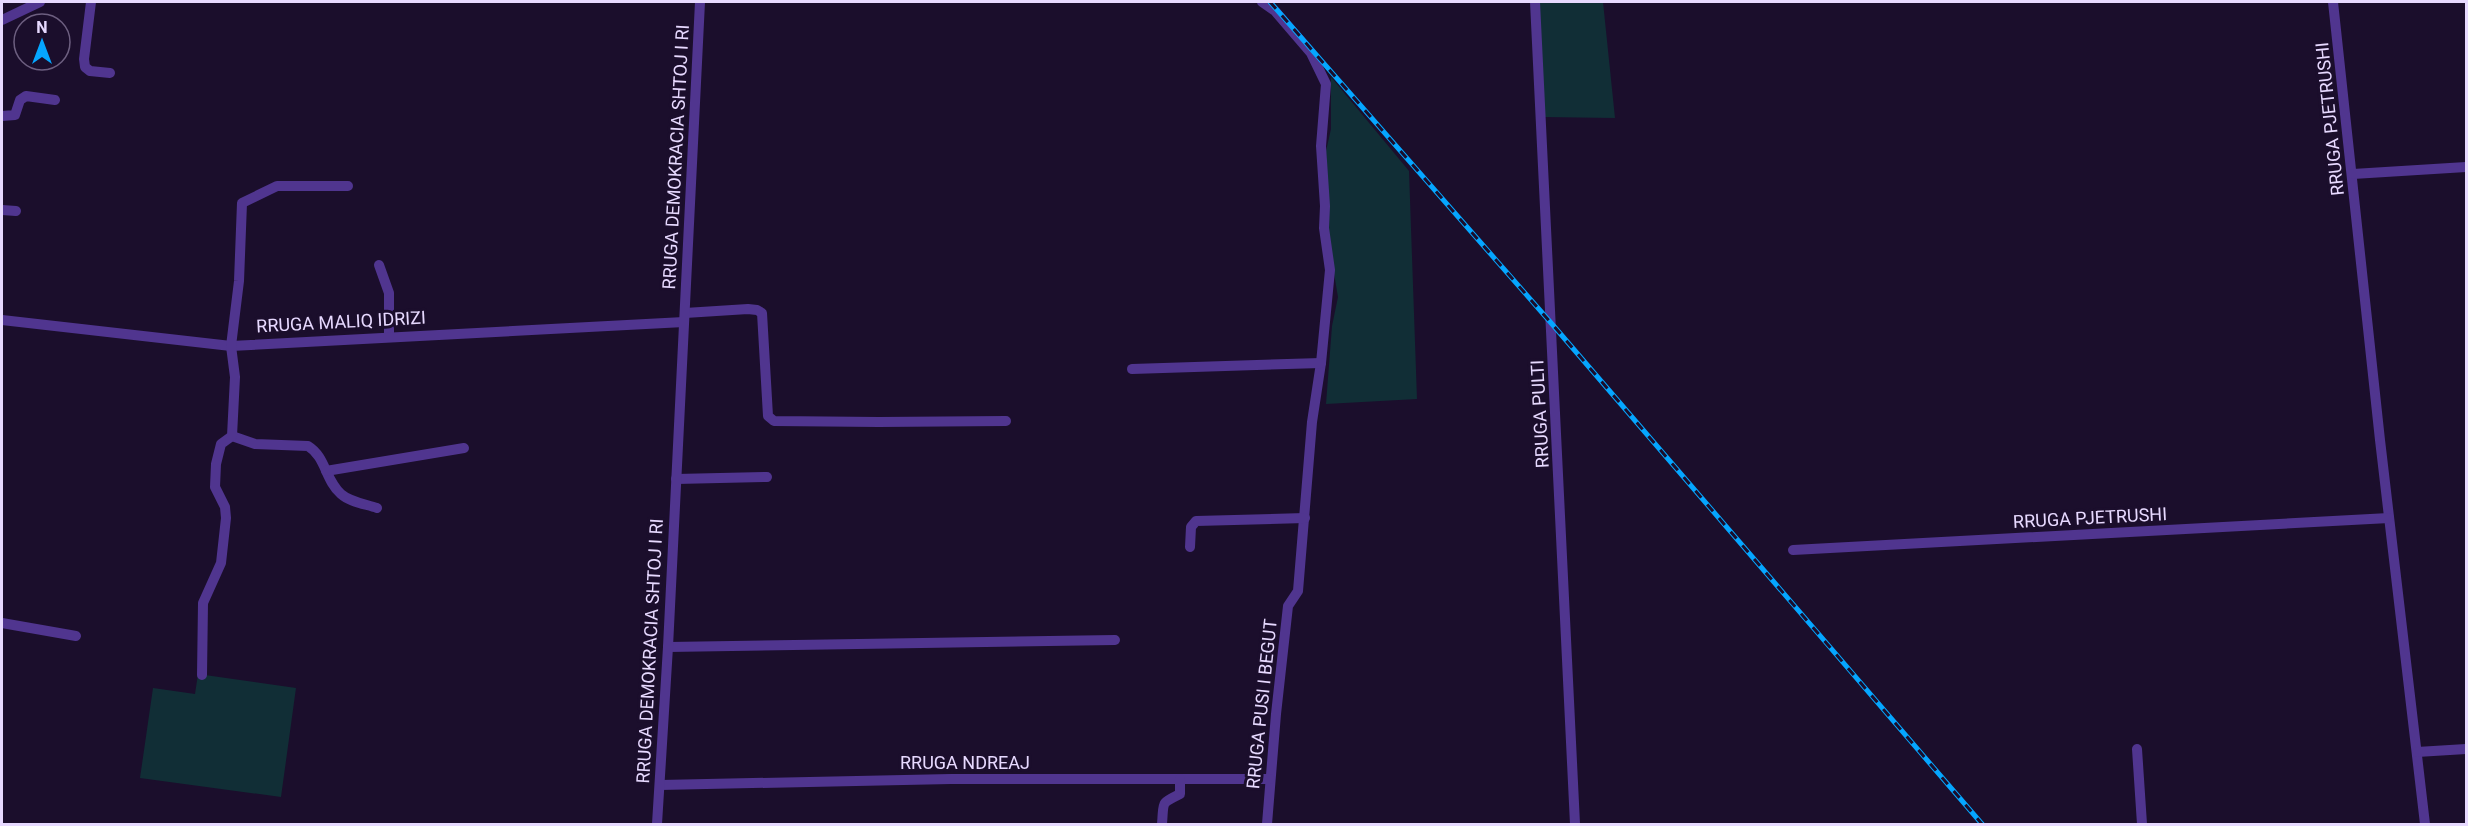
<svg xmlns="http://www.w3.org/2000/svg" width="2468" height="826" font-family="Roboto,sans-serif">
	<rect width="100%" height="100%" fill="#1b0e2c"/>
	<!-- green -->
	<g fill="#112e36">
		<path d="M1537,2h66l12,116 -72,-1z"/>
		<path d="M1331,77l78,94 8,228 -91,5 6,-78 6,-29 -9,-53 -3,-93 5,-22z"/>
		<path d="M198,674l98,14 -15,109 -141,-19 13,-90 42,6z"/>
	</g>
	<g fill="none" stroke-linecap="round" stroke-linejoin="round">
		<!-- street -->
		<g stroke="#50358f" stroke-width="10">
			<path d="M91,2l-7,57 1,8 5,4 20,2"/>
			<path d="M1262,2l13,9 36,42 15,31 -5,62 4,60 -1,22 6,42 -9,93 -9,59 -14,169 -10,15 -12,108 -9,110"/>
			<path d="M1535,2l40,822"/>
			<path d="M2333,2l47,438 45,384"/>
			<path d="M2,20l38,-18"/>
			<path d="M2,116l13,-1 5,-15 6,-4 29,4"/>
			<path d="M2353,174l113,-7"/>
			<path d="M2,210l14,1"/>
			<path d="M379,265l10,28v43"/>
			<path d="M685,313l63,-4 9,1 5,3 6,103 6,5 105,1 127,-1"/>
			<path d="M2,320l229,26 453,-24"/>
			<path d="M1132,369l189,-6"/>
			<path d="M232,436l23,8 53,2c18,11 17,34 33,48 9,8 24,10 36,14"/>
			<path d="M326,471l138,-23"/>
			<path d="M676,479l91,-2"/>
			<path d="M1190,547l1,-20 5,-6 109,-3"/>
			<path d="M1793,550l596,-32"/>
			<path d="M2,623l74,13"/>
			<path d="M668,647l447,-7"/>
			<path d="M202,675l1,-72 18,-40 5,-45 -1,-11 -10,-20 1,-23 5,-20 11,-8 3,-59 -4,-31 8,-65 3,-78 35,-17h71"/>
			<path d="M2137,749l5,75"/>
			<path d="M2417,752l49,-3"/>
			<path d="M660,785l291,-6h319"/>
			<path d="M657,824l11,-177 32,-645"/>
			<path d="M1162,824c2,-23 -2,-20 18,-30v-15"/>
		</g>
		<defs>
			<path id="rail" d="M1270,2l282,322 430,500"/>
		</defs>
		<!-- rail casing -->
		<use href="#rail" stroke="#05a6ff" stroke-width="5"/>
		<!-- rail -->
		<use href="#rail" stroke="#1b0e2c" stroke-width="3" stroke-dasharray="9" stroke-linecap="butt"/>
	</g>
	<g text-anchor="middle" stroke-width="6" stroke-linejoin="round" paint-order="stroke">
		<!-- street labels -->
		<g font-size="18" fill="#e7d9ff" stroke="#1b0e2c">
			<text transform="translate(2330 119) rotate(-96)" y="6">RRUGA PJETRUSHI</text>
			<text transform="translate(676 157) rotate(-87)" y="6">RRUGA DEMOKRACIA SHTOJ I RI</text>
			<text transform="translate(341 322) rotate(-3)" y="6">RRUGA MALIQ IDRIZI</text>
			<text transform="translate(1540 414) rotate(-93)" y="6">RRUGA PULTI</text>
			<text transform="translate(2090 518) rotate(-3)" y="6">RRUGA PJETRUSHI</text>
			<text transform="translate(650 651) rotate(-87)" y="6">RRUGA DEMOKRACIA SHTOJ I RI</text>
			<text transform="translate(1262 704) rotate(-84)" y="6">RRUGA PUSI I BEGUT</text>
			<text x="965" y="769">RRUGA NDREAJ</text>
		</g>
	</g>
	<!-- border -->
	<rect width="2468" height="826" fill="none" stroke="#e7d9ff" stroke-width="6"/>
	<!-- north arrow -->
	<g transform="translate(42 42)"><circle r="28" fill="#1b0e2c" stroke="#6d5f80" stroke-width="1.5"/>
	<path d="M0-4.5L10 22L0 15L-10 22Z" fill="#05a6ff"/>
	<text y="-9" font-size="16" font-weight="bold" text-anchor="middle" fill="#e7d9ff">N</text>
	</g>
</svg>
